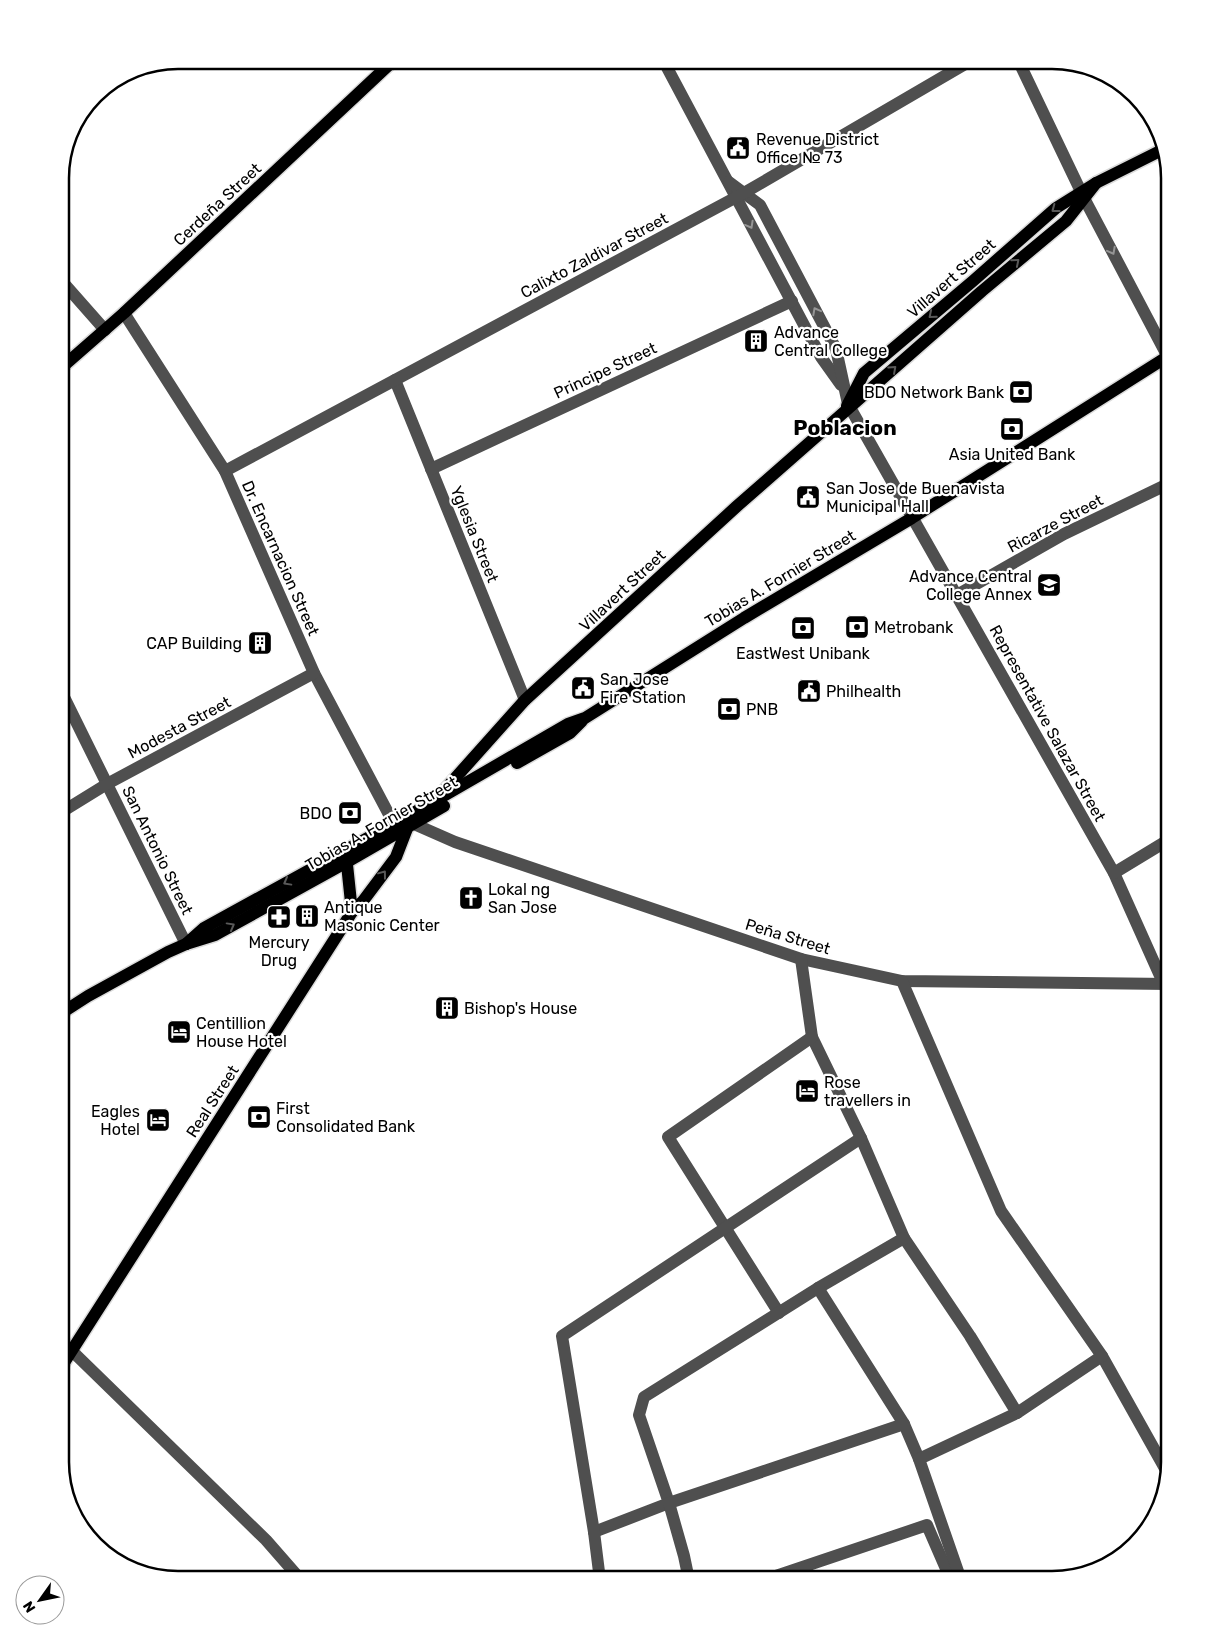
<svg xmlns="http://www.w3.org/2000/svg" width="1230" height="1640" font-family="Rubik,sans-serif">
	<rect width="100%" height="100%" fill="#fff"/>
	<g fill="none" stroke-linecap="round" stroke-linejoin="round">
		<defs>
			<g id="major">
				<path d="M60,369l64,-56 270,-253"/>
				<path d="M847,406l17,-33 109,-92 83,-73 40,-25 66,-33"/>
				<path d="M517,763l53,-30 12,-12"/>
				<path d="M441,794l84,-94 211,-193 246,-216 84,-70 30,-38"/>
				<path d="M346,855l6,57"/>
				<path d="M186,944l18,-16 229,-126 135,-78 17,-6 159,-100 168,-100 258,-163"/>
				<path d="M60,1014l28,-18 80,-44 18,-8 29,-9 132,-73 97,-56"/>
				<path d="M60,1369l292,-457 11,-11 33,-44 12,-31"/>
			</g>
		</defs>
		<!-- major casing -->
		<use href="#major" stroke="#dbdbdb" stroke-width="15"/>
		<!-- minor -->
		<g stroke="#4f4f4f" stroke-width="12">
			<path d="M663,60l158,297 20,28"/>
			<path d="M1018,60l66,138 86,163"/>
			<path d="M729,182l31,23 76,144 12,55 266,469 56,125"/>
			<path d="M60,279l45,51"/>
			<path d="M124,313l101,158 89,202 80,151"/>
			<path d="M395,380l130,320"/>
			<path d="M431,469l361,-168"/>
			<path d="M225,471l519,-278 228,-133"/>
			<path d="M957,595l107,-61 106,-51"/>
			<path d="M60,689l126,255"/>
			<path d="M60,813l47,-29 207,-111"/>
			<path d="M414,824l41,18 346,117 101,22 268,3"/>
			<path d="M1114,873l56,-34"/>
			<path d="M801,959l11,78 49,101 43,100 66,98 47,77"/>
			<path d="M902,981l99,230 101,145 65,116"/>
			<path d="M818,1288l86,-50"/>
			<path d="M779,1313l-111,-176 144,-100"/>
			<path d="M72,1351l194,189 35,40"/>
			<path d="M594,1532l75,-29 -30,-88 5,-18 174,-109 86,136"/>
			<path d="M600,1580l-6,-48 -32,-196 299,-198"/>
			<path d="M689,1580l-5,-24 -15,-53 235,-79 15,35"/>
			<path d="M764,1580l163,-55 20,46 13,4"/>
			<path d="M961,1580l-42,-121 98,-46 85,-57"/>
		</g>
		<!-- major -->
		<use href="#major" stroke="#000" stroke-width="12"/>
	</g>
	<!-- one-way arrows -->
	<defs><path id="oneway-chevron" d="M-2-3.5L2.5 0L-2 3.5" fill="none" stroke-width="1.6" stroke-linecap="round" stroke-linejoin="round" transform="scale(1.25)"/></defs>
	<g stroke="#595959">
		<use href="#oneway-chevron" transform="translate(1055 209) rotate(143)"/>
		<use href="#oneway-chevron" transform="translate(1016 262) rotate(-40)"/>
		<use href="#oneway-chevron" transform="translate(932 315) rotate(140)"/>
		<use href="#oneway-chevron" transform="translate(893 369) rotate(-42)"/>
		<use href="#oneway-chevron" transform="translate(383 874) rotate(-53)"/>
		<use href="#oneway-chevron" transform="translate(287 882) rotate(151)"/>
		<use href="#oneway-chevron" transform="translate(231 926) rotate(-29)"/>
	</g>
	<g stroke="#959595">
		<use href="#oneway-chevron" transform="translate(750 225) rotate(61)"/>
		<use href="#oneway-chevron" transform="translate(1112 251) rotate(62)"/>
		<use href="#oneway-chevron" transform="translate(816 311) rotate(-118)"/>
	</g>
	<!-- icons -->
	<defs>
		<symbol id="civic-square" viewBox="-11 -11 22 22"><rect x="-9" y="-9" width="18" height="18" rx="4" fill="#000" stroke="#fff"/><path d="M-.6-6.5H3V-4.5H.6V-3L4-1V1h2V6H-6V1h2V-1L-.6-3ZM-1.2 2.5V6h2.4V2.5Z" fill="#fff"/></symbol>
		<symbol id="building-square" viewBox="-11 -11 22 22"><rect x="-9" y="-9" width="18" height="18" rx="4" fill="#000" stroke="#fff"/><path d="M-4-6H4V6H1V3H-1V6H-4ZM-2.5-4.3h1.7v1.8h-1.7ZM.8-4.3h1.7v1.8H.8ZM-2.5-1h1.7V.8h-1.7ZM.8-1h1.7V.8H.8Z" fill="#fff"/></symbol>
		<symbol id="bank-square" viewBox="-11 -11 22 22"><rect x="-9" y="-9" width="18" height="18" rx="4" fill="#000" stroke="#fff"/><path d="M-6-4H6V4H-6ZM0-2.3a2.3 2.3 0 1 0 0 4.6a2.3 2.3 0 1 0 0-4.6Z" fill="#fff"/></symbol>
		<symbol id="university-square" viewBox="-11 -11 22 22"><rect x="-9" y="-9" width="18" height="18" rx="4" fill="#000" stroke="#fff"/><path d="M0-5L7-2L0 1L-7-2ZM-4 1L0 2.5L4 1V4Q0 6-4 4Z" fill="#fff"/></symbol>
		<symbol id="church-square" viewBox="-11 -11 22 22"><rect x="-9" y="-9" width="18" height="18" rx="4" fill="#000" stroke="#fff"/><path d="M-1.2-6h2.4v3.5h3.3v2.4h-3.3V6h-2.4V-.1h-3.3v-2.4h3.3Z" fill="#fff"/></symbol>
		<symbol id="pharmacy-square" viewBox="-11 -11 22 22"><rect x="-9" y="-9" width="18" height="18" rx="4" fill="#000" stroke="#fff"/><path d="M-2-6h4v4h4v4h-4v4h-4v-4h-4v-4h4Z" fill="#fff"/></symbol>
		<symbol id="hotel-square" viewBox="-11 -11 22 22"><rect x="-9" y="-9" width="18" height="18" rx="4" fill="#000" stroke="#fff"/><path d="M-6-4.5h1.5V1H6V5H4.5V3h-9V5H-6ZM-4 0a1.8 1.8 0 1 1 3.6 0ZM.5 0V-2.5h3Q6-2.5 6 0Z" fill="#fff"/></symbol>
	</defs>
	<g fill-rule="evenodd">
		<use href="#civic-square" x="724" y="134" width="28" height="28"/>
		<use href="#building-square" x="742" y="327" width="28" height="28"/>
		<use href="#bank-square" x="1007" y="378" width="28" height="28"/>
		<use href="#bank-square" x="998" y="415" width="28" height="28"/>
		<use href="#civic-square" x="794" y="483" width="28" height="28"/>
		<use href="#university-square" x="1035" y="571" width="28" height="28"/>
		<use href="#bank-square" x="843" y="613" width="28" height="28"/>
		<use href="#bank-square" x="789" y="614" width="28" height="28"/>
		<use href="#building-square" x="246" y="629" width="28" height="28"/>
		<use href="#civic-square" x="569" y="674" width="28" height="28"/>
		<use href="#civic-square" x="795" y="677" width="28" height="28"/>
		<use href="#bank-square" x="715" y="695" width="28" height="28"/>
		<use href="#bank-square" x="336" y="799" width="28" height="28"/>
		<use href="#church-square" x="457" y="884" width="28" height="28"/>
		<use href="#building-square" x="293" y="902" width="28" height="28"/>
		<use href="#pharmacy-square" x="265" y="903" width="28" height="28"/>
		<use href="#building-square" x="433" y="994" width="28" height="28"/>
		<use href="#hotel-square" x="165" y="1018" width="28" height="28"/>
		<use href="#hotel-square" x="793" y="1077" width="28" height="28"/>
		<use href="#bank-square" x="245" y="1103" width="28" height="28"/>
		<use href="#hotel-square" x="144" y="1106" width="28" height="28"/>
	</g>
	<g text-anchor="middle" stroke-width="4.5" stroke-linejoin="round" paint-order="stroke">
		<!-- poi labels -->
		<g font-size="16" fill="#000" stroke="#fff" text-anchor="start">
			<text x="756" y="145">Revenue District<tspan x="756" dy="18">Office № 73</tspan></text>
			<text x="774" y="338">Advance<tspan x="774" dy="18">Central College</tspan></text>
			<text x="1004" y="398" text-anchor="end">BDO Network Bank</text>
			<text x="1012" y="460" text-anchor="middle">Asia United Bank</text>
			<text x="826" y="494">San Jose de Buenavista<tspan x="826" dy="18">Municipal Hall</tspan></text>
			<text x="1032" y="582" text-anchor="end">Advance Central<tspan x="1032" dy="18">College Annex</tspan></text>
			<text x="874" y="633">Metrobank</text>
			<text x="242" y="649" text-anchor="end">CAP Building</text>
			<text x="803" y="659" text-anchor="middle">EastWest Unibank</text>
			<text x="600" y="685">San Jose<tspan x="600" dy="18">Fire Station</tspan></text>
			<text x="826" y="697">Philhealth</text>
			<text x="746" y="715">PNB</text>
			<text x="332" y="819" text-anchor="end">BDO</text>
			<text x="488" y="895">Lokal ng<tspan x="488" dy="18">San Jose</tspan></text>
			<text x="324" y="913">Antique<tspan x="324" dy="18">Masonic Center</tspan></text>
			<text x="279" y="948" text-anchor="middle">Mercury<tspan x="279" dy="18">Drug</tspan></text>
			<text x="464" y="1014">Bishop's House</text>
			<text x="196" y="1029">Centillion<tspan x="196" dy="18">House Hotel</tspan></text>
			<text x="824" y="1088">Rose<tspan x="824" dy="18">travellers in</tspan></text>
			<text x="276" y="1114">First<tspan x="276" dy="18">Consolidated Bank</tspan></text>
			<text x="140" y="1117" text-anchor="end">Eagles<tspan x="140" dy="18">Hotel</tspan></text>
		</g>
		<!-- street labels -->
		<g font-size="16" fill="#000" stroke="#fff">
			<text transform="translate(217 204) rotate(-43)" y="6">Cerdeña Street</text>
			<text transform="translate(594 255) rotate(-28)" y="6">Calixto Zaldivar Street</text>
			<text transform="translate(951 278) rotate(-41)" y="6">Villavert Street</text>
			<text transform="translate(605 370) rotate(-25)" y="6">Principe Street</text>
			<text transform="translate(1055 523) rotate(-28)" y="6">Ricarze Street</text>
			<text transform="translate(475 534) rotate(68)" y="6">Yglesia Street</text>
			<text transform="translate(281 558) rotate(66)" y="6">Dr. Encarnacion Street</text>
			<text transform="translate(780 578) rotate(-31)" y="6">Tobias A. Fornier Street</text>
			<text transform="translate(622 590) rotate(-43)" y="6">Villavert Street</text>
			<text transform="translate(1048 723) rotate(61)" y="6">Representative Salazar Street</text>
			<text transform="translate(179 727) rotate(-28)" y="6">Modesta Street</text>
			<text transform="translate(381 823) rotate(-30)" y="6">Tobias A. Fornier Street</text>
			<text transform="translate(158 850) rotate(64)" y="6">San Antonio Street</text>
			<text transform="translate(788 936) rotate(17)" y="6">Peña Street</text>
			<text transform="translate(212 1101) rotate(-57)" y="6">Real Street</text>
		</g>
		<!-- district labels -->
		<g font-size="21" font-weight="bold" fill="#000" stroke="#fff">
			<text x="845" y="435">Poblacion</text>
		</g>
	</g>
	<!-- crop -->
	<path d="M0 0H1230V1640H0ZM178 69H1052A109 109 0 0 1 1161 178V1462A109 109 0 0 1 1052 1571H178A109 109 0 0 1 69 1462V178A109 109 0 0 1 178 69Z" fill="#fff" fill-rule="evenodd"/>
	<path fill="none" stroke="#000" stroke-width="2.5" d="M178 69H1052A109 109 0 0 1 1161 178V1462A109 109 0 0 1 1052 1571H178A109 109 0 0 1 69 1462V178A109 109 0 0 1 178 69Z"/>
	<!-- north arrow -->
	<g transform="translate(40 1600) rotate(237)"><circle r="24" fill="#ffffff" stroke="#999999"/>
	<path d="M0-4L9 19L0 12L-9 19Z" fill="#000000"/>
	<text y="-8" font-size="14" font-weight="bold" text-anchor="middle" fill="#000000">N</text>
	</g>
</svg>
